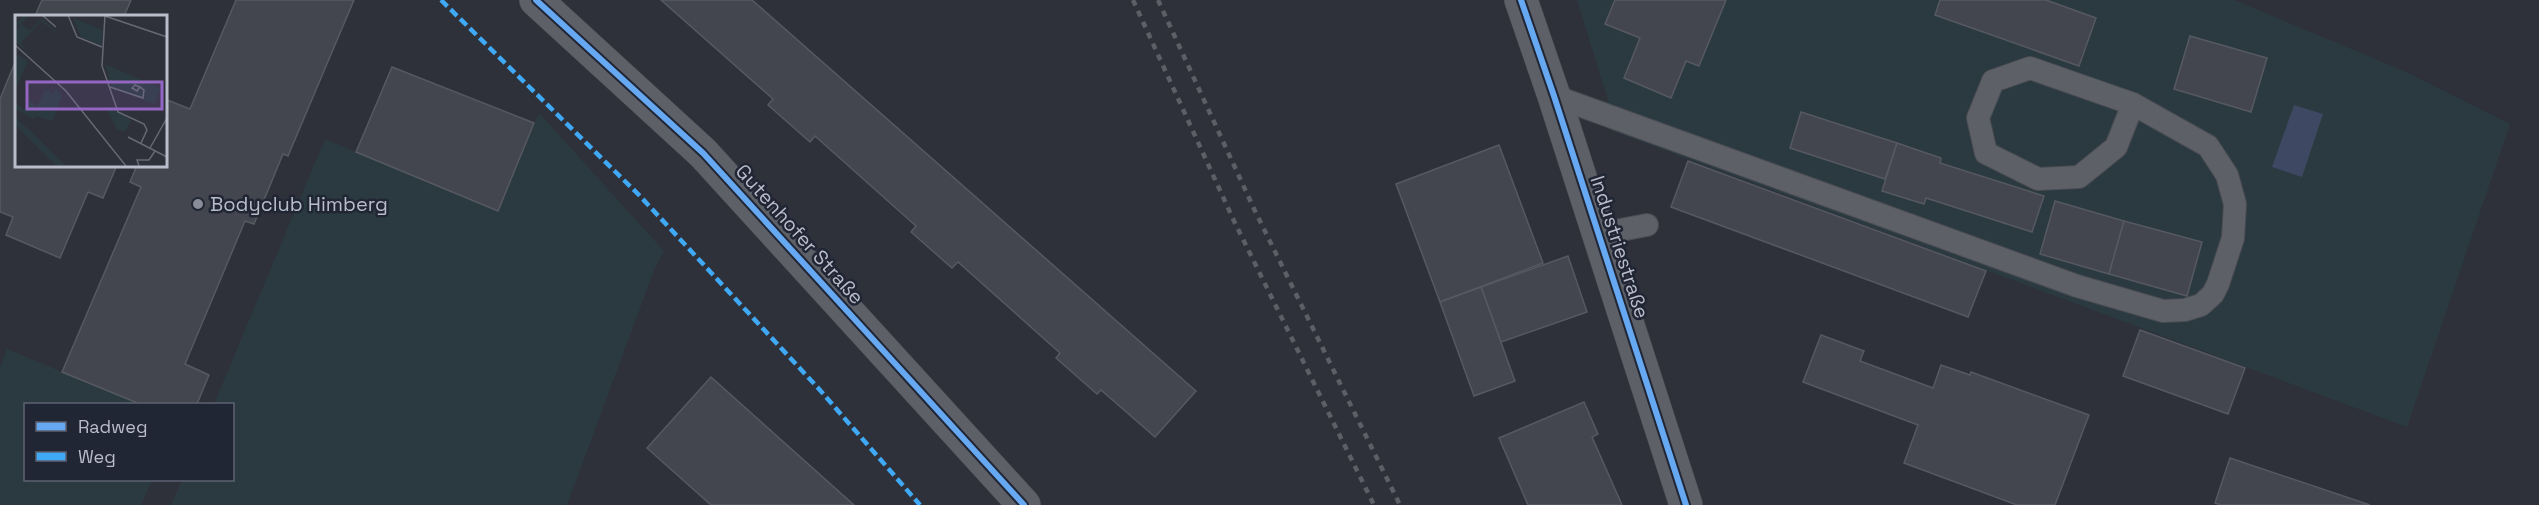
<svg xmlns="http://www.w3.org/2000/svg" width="2539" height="505" font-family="'Space Grotesk',sans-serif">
	<rect width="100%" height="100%" fill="#2e313a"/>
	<!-- green -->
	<g fill="#2b3a40">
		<path d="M1577,0h657l170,71 106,53 -103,303 -797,-297 -1,-27z"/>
		<path d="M539,113l125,138 -8,14 -89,240h-396l11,-25h50v-76h-18l111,-265 173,72z"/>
		<path d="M7,349l133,55h-114v76h126l-11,25h-141v-138z"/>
	</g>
	<!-- water -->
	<path fill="#3e4863" d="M2294,105l29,9 -21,63 -30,-10z"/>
	<!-- building -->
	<g fill="#43464e" stroke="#565961" stroke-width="1.5">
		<path d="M42,0h89l-7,16h-89z"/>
		<path d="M236,0h118l-66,156 -5,-2 -29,70 -9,-3 -60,143 24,11 -12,29h-57l-78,-32 79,-185 -11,-5 7,-17h28v-66l25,10z"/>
		<path d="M661,0h91l444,391 -41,46 -54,-47 -4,4 -41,-36 4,-5 -102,-91 -6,6 -41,-36 5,-6 -101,-90 -5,6 -42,-37 5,-6z"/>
		<path d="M1615,0h111l-27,66 -13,-5 -15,37 -47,-20 16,-40 -35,-14z"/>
		<path d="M1940,0h106l50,18 -17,48 -144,-51z"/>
		<path d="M2190,36l77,22 -16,54 -77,-23z"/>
		<path d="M16,60v105h101l-14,33 -15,-6 -28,66 -54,-23 7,-18 -13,-5v-113z"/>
		<path d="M392,67l142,56 -36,88 -142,-59z"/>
		<path d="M1801,112l96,31 -12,36 -95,-31z"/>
		<path d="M1897,143l44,15 -1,5 104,33 -12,36 -106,-34 -2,6 -42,-13z"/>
		<path d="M1499,145l44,118 -103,39 -44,-118z"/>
		<path d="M1688,161l298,110 -18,46 -297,-110z"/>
		<path d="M2055,201l69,20 -15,53 -69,-20z"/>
		<path d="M2124,221l78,21 -15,54 -78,-22z"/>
		<path d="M1568,256l19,56 -86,30 -20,-55z"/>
		<path d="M1481,287l34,94 -41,15 -34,-94z"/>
		<path d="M2140,330l105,38 -17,46 -105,-38z"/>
		<path d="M1821,335l43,16 -4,10 73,27 8,-23 29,10 1,-3 118,43 -34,90h-38l-113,-42 14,-38 -115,-43z"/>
		<path d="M711,377l143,128h-143l-64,-57z"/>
		<path d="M1584,402l14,32 -6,3 30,68h-94l-29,-67z"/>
		<path d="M2230,458l140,47h-149l-6,-2z"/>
	</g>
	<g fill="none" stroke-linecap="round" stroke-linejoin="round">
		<defs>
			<g id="service">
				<path d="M1554,96l523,190 86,25 22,-1 16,-5 12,-11 5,-10 15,-46 2,-34 -8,-29 -19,-29 -75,-42 -103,-36 -37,13 -15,37 8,35 52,26 41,-2 37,-30 17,-43"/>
				<path d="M1599,234l48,-9"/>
			</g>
			<path id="minor" d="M1521,0l33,96 132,409"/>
			<path id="tertiary" d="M536,0l167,153 321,352"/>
		</defs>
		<!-- service casing -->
		<use href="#service" stroke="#4a4c53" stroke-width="24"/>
		<!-- minor casing -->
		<use href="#minor" stroke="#4a4c53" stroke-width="34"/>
		<!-- tertiary casing -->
		<use href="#tertiary" stroke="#4a4c53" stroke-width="34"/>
		<!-- service -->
		<use href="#service" stroke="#5e6068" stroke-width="22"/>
		<!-- minor -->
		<use href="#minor" stroke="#5e6068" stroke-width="33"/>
		<!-- tertiary -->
		<use href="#tertiary" stroke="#5e6068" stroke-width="33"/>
		<!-- rail -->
		<g stroke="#5c5f66" stroke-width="4.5" stroke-dasharray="6 6" stroke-linecap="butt">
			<path d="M1133,0l101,221 140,284"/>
			<path d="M1158,0l97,211 145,294"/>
		</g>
		<!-- quiet -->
		<path stroke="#3fa9f5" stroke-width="4.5" stroke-dasharray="9 4.5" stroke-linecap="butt" d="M441,0l198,195 180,194 101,116"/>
		<defs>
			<g id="cycleway">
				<path d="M536,0l167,153 321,352"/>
				<path d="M1521,0l33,96 132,409"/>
			</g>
		</defs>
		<!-- cycleway casing -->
		<use href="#cycleway" stroke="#212635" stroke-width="10"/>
		<!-- cycleway -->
		<use href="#cycleway" stroke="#66a8f1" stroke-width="6"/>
	</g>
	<!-- markers -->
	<circle fill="#888c98" stroke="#212635" stroke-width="2" cx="198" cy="204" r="6"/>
	<g text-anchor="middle" stroke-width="5" stroke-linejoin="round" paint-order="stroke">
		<!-- poi labels -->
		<g font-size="20" fill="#b9bdca" stroke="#212635" text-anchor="start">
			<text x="210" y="211">Bodyclub Himberg</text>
		</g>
		<!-- street labels -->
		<g font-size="20" fill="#b9bdca" stroke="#212635">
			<text transform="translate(800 234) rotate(48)" y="7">Gutenhofer Straße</text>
			<text transform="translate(1620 247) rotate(72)" y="7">Industriestraße</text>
		</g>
	</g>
	<!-- overview -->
	<g transform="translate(15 15)">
		<rect width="152" height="152" fill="#2e313a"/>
		<path d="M8,0h6l-8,9 9,7 12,-13 16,16 -17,-13 -20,22 8,10 -14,-12v-10l6,-6 -3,-2 -3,6v-9l3,2zM58,3l30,12 -2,15 -20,-8zM4,40l9,6 -13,30v-35zM90,49l55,24 -5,16 -43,-15zM41,73l6,7 -9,26 -17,-5 -2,3 -19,-10v-7l9,8 4,-10 8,5 -2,9 11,-25 8,4zM99,93l17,13 -6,11 -8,-3 -10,-18zM0,103l12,10 39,38h-9l-42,-41z" fill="#2b3a40"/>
		<path fill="none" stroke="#666974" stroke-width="1.5" d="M27,0l14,12M53,0l9,22 25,10M90,0l-3,51 16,46 26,12 3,6 -6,13M90,1l62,21M0,30l51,46 60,75M95,72l33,11 1,-8 -4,-3 -5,-2 -3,3 5,3 3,-4M113,122l39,20M135,133l17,-30M124,151l-2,-6h12l6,-9"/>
		<path fill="#9466c3" fill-opacity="0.15" stroke="#9466c3" stroke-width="3" d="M12,67h135v27h-135z"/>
		<rect width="152" height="152" fill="none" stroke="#b9bdca" stroke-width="3"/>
	</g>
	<!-- legend -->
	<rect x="24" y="403" width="210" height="78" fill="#212635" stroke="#5e6271" stroke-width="1.5"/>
	<rect x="36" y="422" width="30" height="9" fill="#66a8f1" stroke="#5e6271" stroke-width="1.5"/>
	<text x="78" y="433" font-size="18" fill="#b9bdca">Radweg</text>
	<rect x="36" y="452" width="30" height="9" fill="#3fa9f5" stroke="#5e6271" stroke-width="1.5"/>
	<text x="78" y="463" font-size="18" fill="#b9bdca">Weg</text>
</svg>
